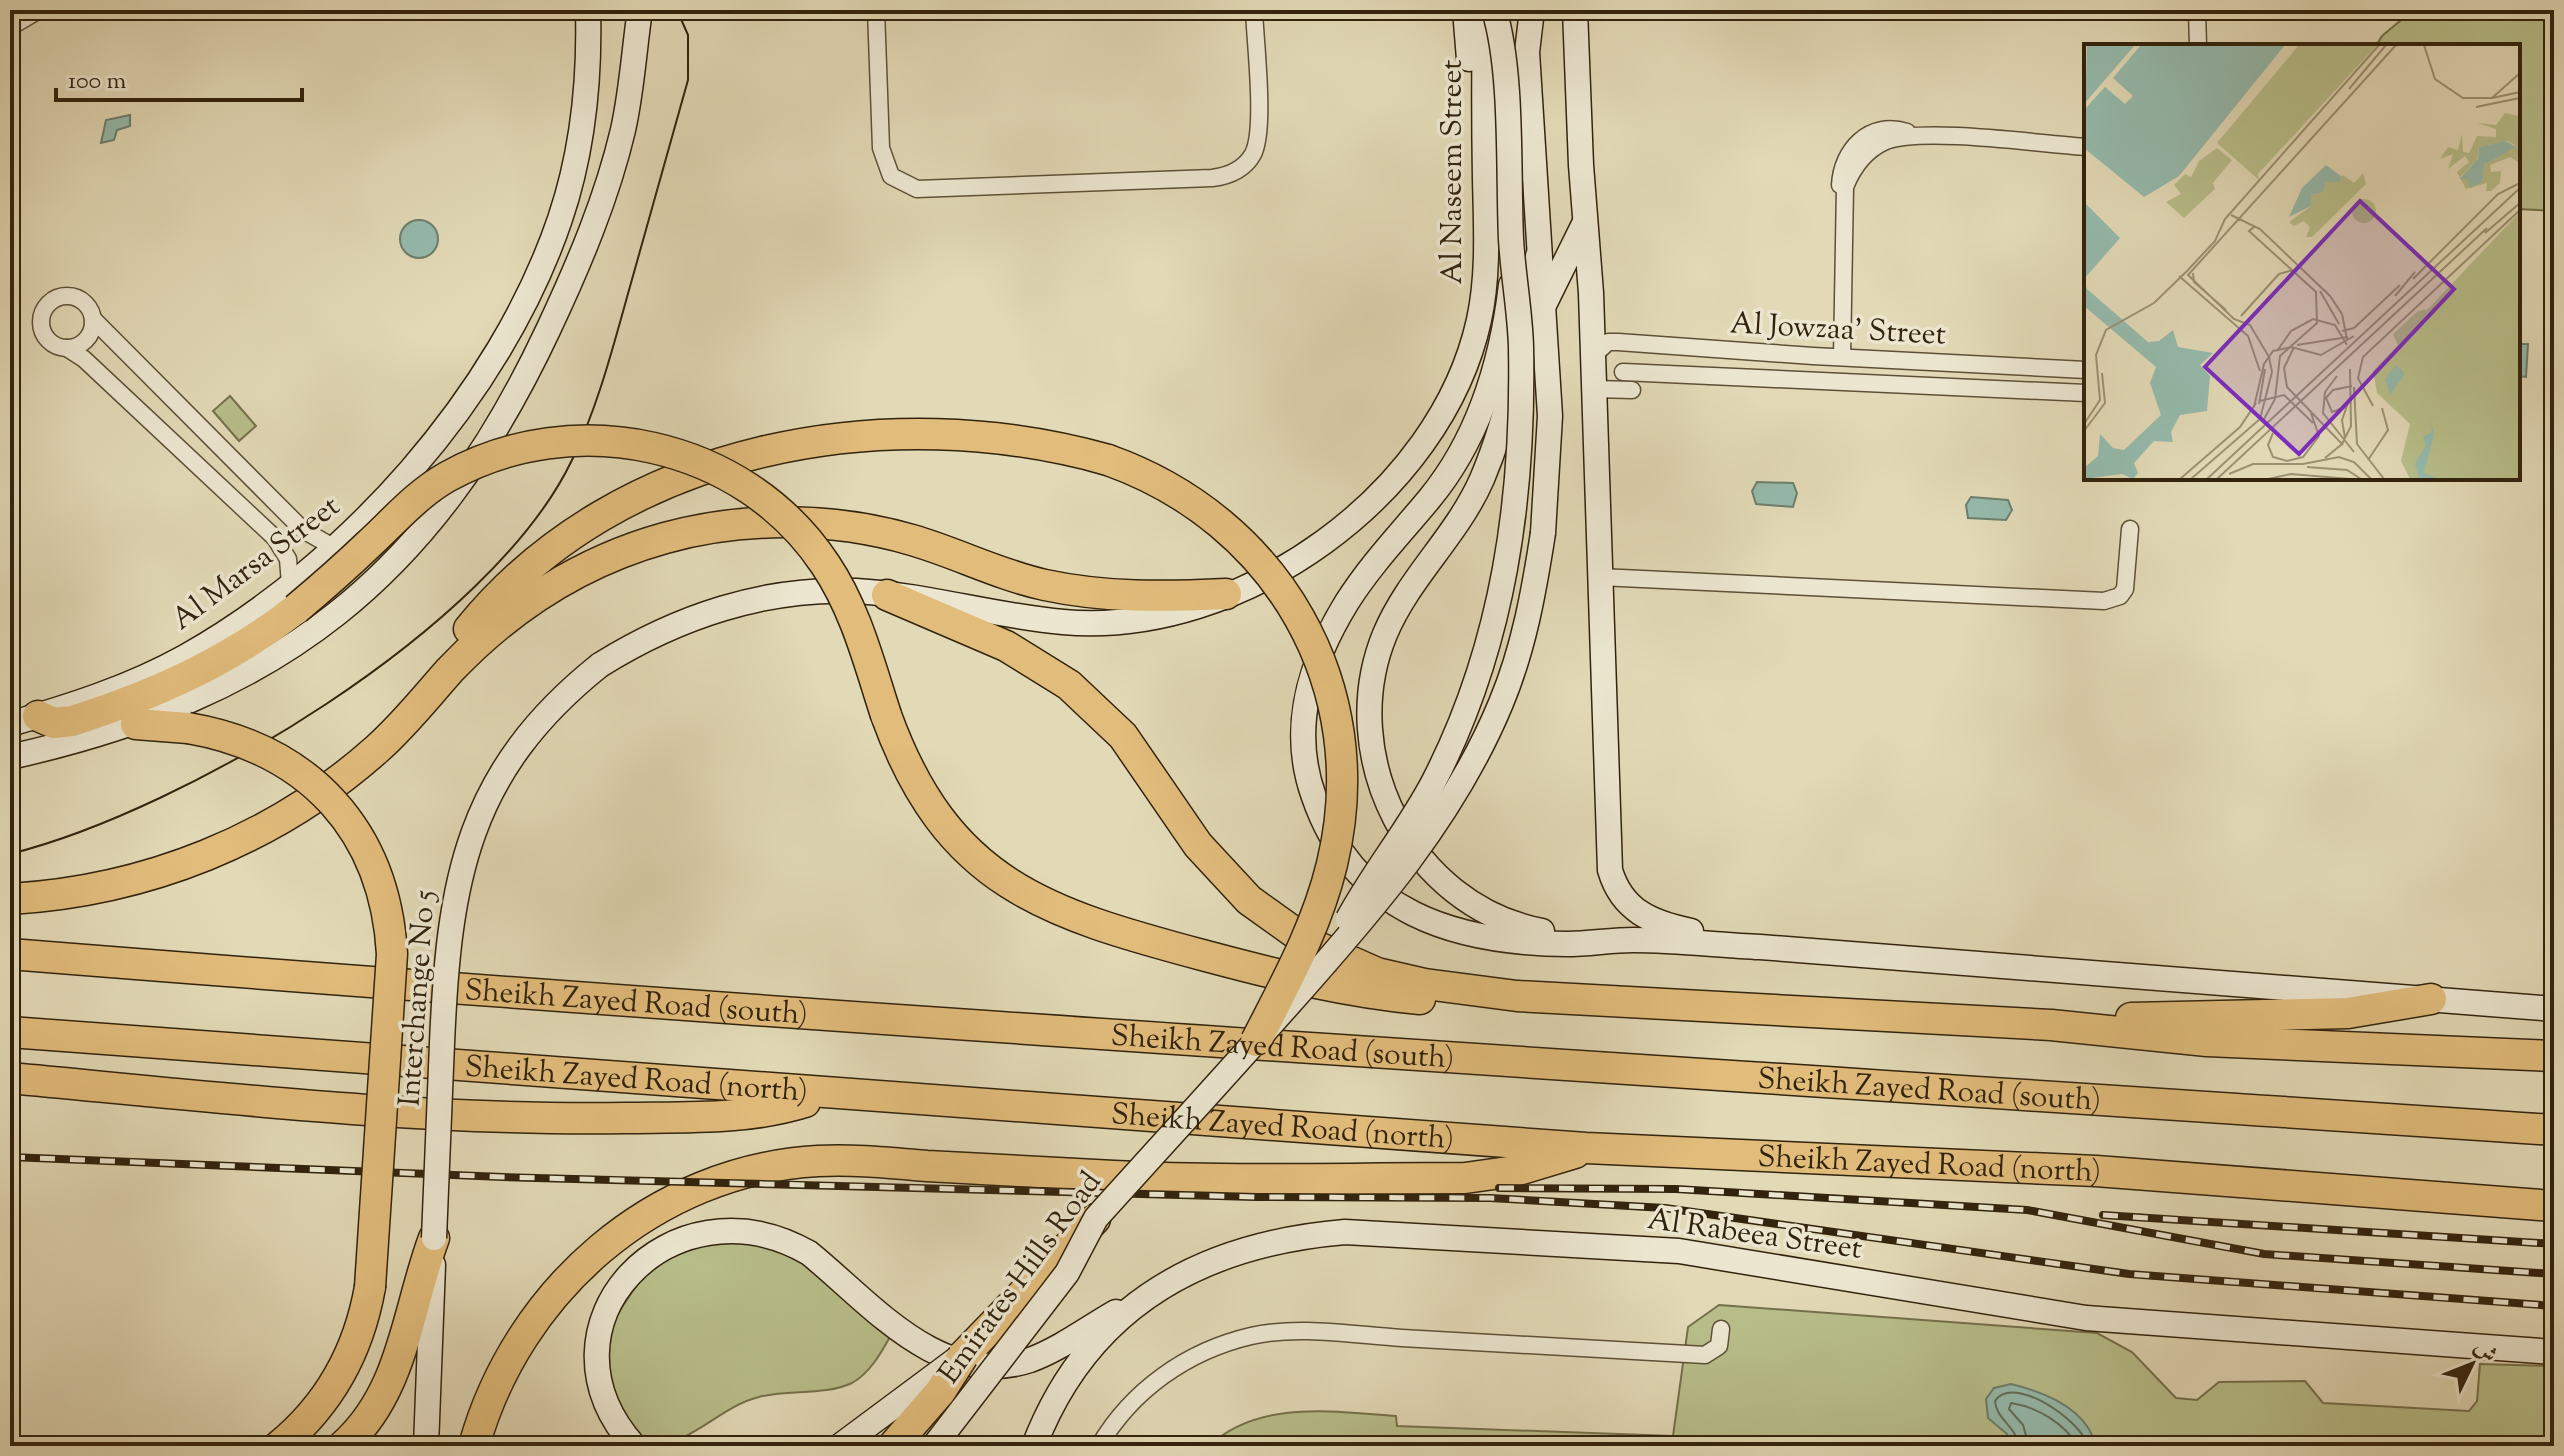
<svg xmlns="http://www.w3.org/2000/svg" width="2564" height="1456" font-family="'Sorts Mill Goudy',Amiri,serif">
	<rect width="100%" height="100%" fill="#e2d9b6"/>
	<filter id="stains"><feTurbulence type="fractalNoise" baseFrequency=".0025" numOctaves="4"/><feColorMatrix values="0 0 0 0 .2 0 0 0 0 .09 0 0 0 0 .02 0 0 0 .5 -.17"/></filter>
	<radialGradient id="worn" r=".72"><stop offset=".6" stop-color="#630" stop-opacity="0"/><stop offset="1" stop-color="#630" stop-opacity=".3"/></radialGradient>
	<!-- green -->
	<g fill="#b8be8a" stroke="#75704c" stroke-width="2">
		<path d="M2413,10l141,8v193l-36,-2v-163h-142l6,-10z"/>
		<path d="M230,396l26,30 -17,15 -26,-30z"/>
		<path d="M751,1240l50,20 90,75c-10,18 -21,38 -39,48 -28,13 -63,6 -93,14 -41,10 -67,49 -112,49l-25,-26 -16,-49 4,-46 41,-61 46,-21z"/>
		<path d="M1719,1305l378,28 35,19 44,46 21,2 22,-18 86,-1 18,22 146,8 8,-10 3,-37 74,2v80h-1345c50,-47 125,-34 187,-30l1,10 276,10 15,-109z"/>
	</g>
	<!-- water -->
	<g fill="#95baac" stroke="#6d7e6c" stroke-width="2">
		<path d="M130,115v11l-13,4 -3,10 -13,3 5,-23z"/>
		<circle cx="419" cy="239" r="19"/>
		<path d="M2518,344h10l-2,33 -8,-1z"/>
		<path d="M1757,482l36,1 4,10 -4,14 -37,-3 -4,-13z"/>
		<path d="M1971,497l37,3 4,10 -6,10 -38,-2 -2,-13z"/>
		<path d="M2011,1384c33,8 76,25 85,62h-84l-5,-12 -19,-16 -2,-19 8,-11z"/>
	</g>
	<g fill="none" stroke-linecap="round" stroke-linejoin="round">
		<!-- shore -->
		<g stroke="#646e5c" stroke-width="2">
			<path d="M2019,1446c-3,-20 -23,-27 -24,-45 18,-28 87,20 93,45"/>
			<path d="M2029,1446l-6,-21 -14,-16 2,-6c26,4 53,20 67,43"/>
		</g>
		<defs>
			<g id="street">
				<path d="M876,10l5,138 10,28 26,13 295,-11c17,-2 32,-8 41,-24 13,-25 2,-113 1,-144"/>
				<path d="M2197,10l1,36"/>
				<path d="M10,27l29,-17"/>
				<path d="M1840,185c2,-35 29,-65 67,-53"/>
				<circle cx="67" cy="322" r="26"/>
				<path d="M93,319l210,211 32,18"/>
				<path d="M67,348l17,11 191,179 13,21 2,25"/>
				<path d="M1593,356l15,-14h10l195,14 273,14"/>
				<path d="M1842,357l3,-170c8,-20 20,-37 41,-46 36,-14 156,3 200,6"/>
				<path d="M1623,372l463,21"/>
				<path d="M1594,389l38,1"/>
				<path d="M1600,577l504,24 16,-5 5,-7 5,-60"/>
				<path d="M1099,1446c33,-56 88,-95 152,-110 48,-11 103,-1 151,2 101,5 202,11 303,17l14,-9 2,-17"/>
			</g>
			<g id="secondary">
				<path d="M1465,10l4,49"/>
				<path d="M1532,10l-5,42 23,364 -7,117"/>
				<path d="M1575,10l6,155 10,128 19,577c12,41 42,53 81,61"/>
				<path d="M1538,256c-13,76 -26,152 -56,223 -25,57 -73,98 -97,155 -50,121 25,272 157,297"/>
				<path d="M1511,285c-9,77 -31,152 -81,213 -28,34 -59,66 -83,104 -37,60 -58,126 -33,195 40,116 141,146 253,147 22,0 44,-4 66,-4 42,0 85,5 127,7l794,62"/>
				<path d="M1543,307l41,-83"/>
				<path d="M600,665c77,-48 165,-78 256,-74 70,4 138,25 207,31 178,16 378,-128 416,-302 10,-46 7,-94 6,-141 -1,-56 -1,-113 0,-169"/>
				<path d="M10,724c61,-18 119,-36 175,-67 162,-91 315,-261 375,-438 23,-68 30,-138 28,-209"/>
				<path d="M10,757c269,-60 422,-179 539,-429 30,-64 58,-130 74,-198 9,-40 11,-80 17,-120"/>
				<path d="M426,1446l7,-181"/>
				<path d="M634,1446c-107,-120 37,-272 175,-193 62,50 131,137 221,107 30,-11 58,-32 86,-48"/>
				<path d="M1034,1446c54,-141 168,-202 311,-214l334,19 407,67 468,34"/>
			</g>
			<g id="highway">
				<path d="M887,595l119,51 63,39 54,51 75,109 51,55 60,43 68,30 48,11 92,12 534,29 156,16 347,15"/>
				<path d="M469,629c150,-185 420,-231 639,-169"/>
				<path d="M886,715c61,169 159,198 320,241 71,19 140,36 214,43"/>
				<path d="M38,716l16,7 18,-2c82,-26 156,-59 224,-112"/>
				<path d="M136,724l52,4"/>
				<path d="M10,899c136,-8 265,-59 367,-150 27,-24 49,-52 73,-79 59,-62 132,-109 215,-132 79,-22 168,-21 247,2 45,13 87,35 133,45 61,13 120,12 181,9"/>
				<path id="s1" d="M10,954c847,68 1696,119 2544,176"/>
				<path d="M2131,1018l217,-5 83,-14"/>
				<path id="s2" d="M10,1032l1576,116 510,23 458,35"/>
				<path d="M10,1078c204,19 410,43 615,40 60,-1 122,2 180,-16"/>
				<path d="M963,1356l132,-137"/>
				<path d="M279,1446c50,-41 80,-96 91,-159"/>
				<path d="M343,1446c61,-54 64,-136 91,-208"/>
				<path d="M474,1446c43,-155 180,-276 344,-285 36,-2 73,2 109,5 62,3 125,7 187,10 117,6 234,2 351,2l50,-7 60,-18"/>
			</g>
		</defs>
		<!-- street casing -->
		<use href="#street" stroke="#5e5037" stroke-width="19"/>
		<!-- secondary casing -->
		<use href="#secondary" stroke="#32230d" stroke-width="27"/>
		<!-- highway casing -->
		<use href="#highway" stroke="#32230d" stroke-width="33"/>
		<!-- street -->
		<use href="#street" stroke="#ece6d0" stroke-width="16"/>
		<!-- secondary -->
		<use href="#secondary" stroke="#ece6d0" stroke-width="24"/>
		<!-- highway -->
		<use href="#highway" stroke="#e1bc7b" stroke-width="30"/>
		<!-- tram -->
		<path stroke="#32230d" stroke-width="2" d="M10,854c176,-44 482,-226 562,-394 27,-56 42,-117 59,-177 19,-68 38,-136 57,-203v-45l-11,-25"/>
		<defs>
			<g id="rail">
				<path d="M10,1157l493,20 753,20 234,1 175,10 464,66 425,32"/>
				<path d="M1499,1188l177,1 351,21 237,44 290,20"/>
				<path d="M2103,1215l451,29"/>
			</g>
		</defs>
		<!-- rail casing -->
		<use href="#rail" stroke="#32230d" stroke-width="8"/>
		<!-- rail -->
		<use href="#rail" stroke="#ece6d0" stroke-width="5" stroke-dasharray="15" stroke-linecap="butt"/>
		<defs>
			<g id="secondary-bridge">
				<path d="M1348,919c26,-48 61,-90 86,-138 70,-136 90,-284 87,-434 -1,-36 -8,-72 -10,-108 -3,-67 2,-168 -17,-229"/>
				<path d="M434,1238c3,-65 5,-130 8,-195 7,-162 24,-271 158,-378"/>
				<path d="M840,1446l117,-87"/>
				<path d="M934,1446l133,-173 29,-55c65,-72 130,-143 194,-215 82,-92 164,-186 211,-300 23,-55 33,-112 42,-170"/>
			</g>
			<g id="highway-bridge">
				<path d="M1108,460c169,60 267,227 224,404 -15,63 -47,120 -76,177"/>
				<path d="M296,609c25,-21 49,-42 73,-65 25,-23 48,-50 78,-67 126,-71 296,-36 378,87 31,46 44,99 61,151"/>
				<path d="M188,728c122,21 197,103 204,226l-22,333"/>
				<path d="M893,1446l47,-54 23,-36"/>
			</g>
		</defs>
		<!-- secondary-bridge casing -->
		<use href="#secondary-bridge" stroke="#32230d" stroke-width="27" stroke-linecap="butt"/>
		<!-- highway-bridge casing -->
		<use href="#highway-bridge" stroke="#32230d" stroke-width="33" stroke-linecap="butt"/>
		<!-- secondary-bridge -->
		<use href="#secondary-bridge" stroke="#ece6d0" stroke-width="24"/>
		<!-- highway-bridge -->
		<use href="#highway-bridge" stroke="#e1bc7b" stroke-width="30"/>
	</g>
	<g text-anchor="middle" stroke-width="7" stroke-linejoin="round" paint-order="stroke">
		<!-- street labels -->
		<g font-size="30" fill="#32230d" stroke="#ece6d0">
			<text transform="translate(1451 172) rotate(-90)" y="10">Al Naseem Street</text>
			<text transform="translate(1838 328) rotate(3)" y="10">Al Jowzaa' Street</text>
			<text transform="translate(255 562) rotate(-37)" y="10">Al Marsa Street</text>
			<text transform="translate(416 998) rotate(-86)" y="10">Interchange No 5</text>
			<text dy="10" stroke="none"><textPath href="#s1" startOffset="628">Sheikh Zayed Road (south)</textPath></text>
			<text dy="10" stroke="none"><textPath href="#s1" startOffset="1276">Sheikh Zayed Road (south)</textPath></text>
			<text dy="10" stroke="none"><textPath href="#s2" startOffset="628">Sheikh Zayed Road (north)</textPath></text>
			<text dy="10" stroke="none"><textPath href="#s1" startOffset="1924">Sheikh Zayed Road (south)</textPath></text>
			<text dy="10" stroke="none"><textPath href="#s2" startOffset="1276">Sheikh Zayed Road (north)</textPath></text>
			<text dy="10" stroke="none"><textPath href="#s2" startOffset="1924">Sheikh Zayed Road (north)</textPath></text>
			<text transform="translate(1755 1233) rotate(8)" y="10">Al Rabeea Street</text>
			<text transform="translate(1019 1277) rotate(-54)" y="10">Emirates Hills Road</text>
		</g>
	</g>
	<!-- overview -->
	<g transform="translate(2084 44)">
		<rect width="436" height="436" fill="#e2d9b6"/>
		<path d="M215,1h78l-119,129 1,6 -42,-37zM421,69l15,3v47l-10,-6 -20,8 1,7 10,-1 -1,12 -9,8h-5l1,-8 -21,6 -9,-17 12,-10 -4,-6 -17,13 5,-15 -13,5 8,-12 10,3 4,-16 1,18 6,1 8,-17 19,1v-8l-19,-6 19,2zM424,97l8,5 -33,20 -1,12 -11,9 -4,-8 -8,-1 18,-18 2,-13zM133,104l15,12 -19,23 2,6 -31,29 -18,-16 15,-8 -7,-9 11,-11 6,3 8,-16zM279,129l3,11 -54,53h-6l4,-10 -6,-6 -10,5 -5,-4 22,-16v-11l12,-3 3,-10h12l5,-7 11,8zM268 167a12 12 0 1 1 24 0a12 12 0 1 1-24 0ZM436,168v267h-110l-9,-18 9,-37 -33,-31 -4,-22 25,-26 -5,-11 25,-23 10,-2z" fill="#b8be8a" fill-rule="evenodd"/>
		<path d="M3,1h198l-106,131 -35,21 -60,-49zM422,97l10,6 -32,18 -2,17 -12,6 -3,-9h-8l19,-20 1,-12zM242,121l16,12 -3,5h-13l-3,10 -12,3v11l-22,11 13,-29zM1,159l35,35 -36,41v-74zM0,236l3,9 61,53 11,-1 14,-11 5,17 35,6 -13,12 10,11 -3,35 -27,4 -9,17 2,10 -19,-1 -20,22 4,10 -5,6 -11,-5 -38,5v-11l14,-12 2,-22 13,14 11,2 37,-35 -11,-32 6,-16 -72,-61zM312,321l9,9 -15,21 -5,-16zM347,376l3,15 -10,38 15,6h-20l-4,-15 11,-19 -3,-8 9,-5z" fill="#95baac"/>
		<path d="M51,1h6l-28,33 20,18 -8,8 -20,-17 -21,23v-6z" fill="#e2d9b6"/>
		<path fill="none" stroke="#95baac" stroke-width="4" d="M70,336l8,-7 30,-3M3,435l43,-28 34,-31 6,-16 -2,-26 34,-9"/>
		<path fill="none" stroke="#9c9072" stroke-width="2" d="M340,1l11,34 28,19h29l28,-25M265,45l37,-44M408,54l28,-6M392,63l44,-9M147,171l29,14 70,67 12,18 5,25M171,182l-6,5 67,61 1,32M401,189l35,-30M109,229l1,9 32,28M95,232l69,60 12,35M329,235l85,-85 22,-11M236,247l19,33M311,252l20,-24M157,272l38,-42 14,-4M258,287l12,-3 46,-43M213,301l51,-8M210,303l-10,21 3,19 56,58M193,307l14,-20 22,-12 22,6 12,20M253,332l-12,16 -2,21 31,39M270,343l3,57 27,35M176,357l24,-6 29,28M175,360l6,-35M289,362l-15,-28 5,-21 157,-147M170,363l10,-43 9,-13 18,-4 30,8 33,-19M262,363l-14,5 -6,-14 7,-8 19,-4M179,377l12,-22 5,-43 37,-33M0,380l16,-24 -4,-45 10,-25 48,-27 34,-33 27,-29 10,-22 154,-174M0,387l21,-28 -3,-30M189,389l-5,12 5,12 14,4 16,-4 16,-21 -8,-23M261,394l-3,-18 7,-20M241,414l17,-14 9,-18 -1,-57M284,416l20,-30 -6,-22M223,423l40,3 14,9M145,430l24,-10h50l36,-7 15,5 17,17M96,435l60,-52 16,-24M107,435l69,-60 12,-47 -3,-15 -19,-32 -16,-6 -46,-44 208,-230M123,435l313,-291M133,435l270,-251M184,435l23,-5 59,5"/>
		<path fill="#7b2cbf" fill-opacity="0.15" stroke="#7b2cbf" stroke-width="4" d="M276,157l94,88 -155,165 -94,-87z"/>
		<rect width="436" height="436" fill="none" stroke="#32230d" stroke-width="4"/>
	</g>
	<!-- margin -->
	<rect width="2564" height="1456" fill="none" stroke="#e2d9b6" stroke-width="40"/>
	<rect x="12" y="12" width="2540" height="1432" fill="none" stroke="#32230d" stroke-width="4"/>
	<rect x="20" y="20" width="2524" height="1416" fill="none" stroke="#32230d" stroke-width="2"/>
	<!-- north arrow -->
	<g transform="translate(2472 1364) rotate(47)" stroke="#ece6d0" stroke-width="6" paint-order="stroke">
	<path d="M0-6L14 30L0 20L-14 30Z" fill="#32230d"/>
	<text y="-12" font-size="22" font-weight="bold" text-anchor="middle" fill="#32230d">ش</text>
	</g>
	<!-- scale -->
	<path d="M56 88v12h246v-12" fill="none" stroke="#32230d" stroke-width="4"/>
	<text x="68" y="88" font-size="24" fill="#32230d" stroke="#ece6d0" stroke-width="6" paint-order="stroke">100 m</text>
	<rect width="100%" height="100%" filter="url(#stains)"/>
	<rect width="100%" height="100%" fill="url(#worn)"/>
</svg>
